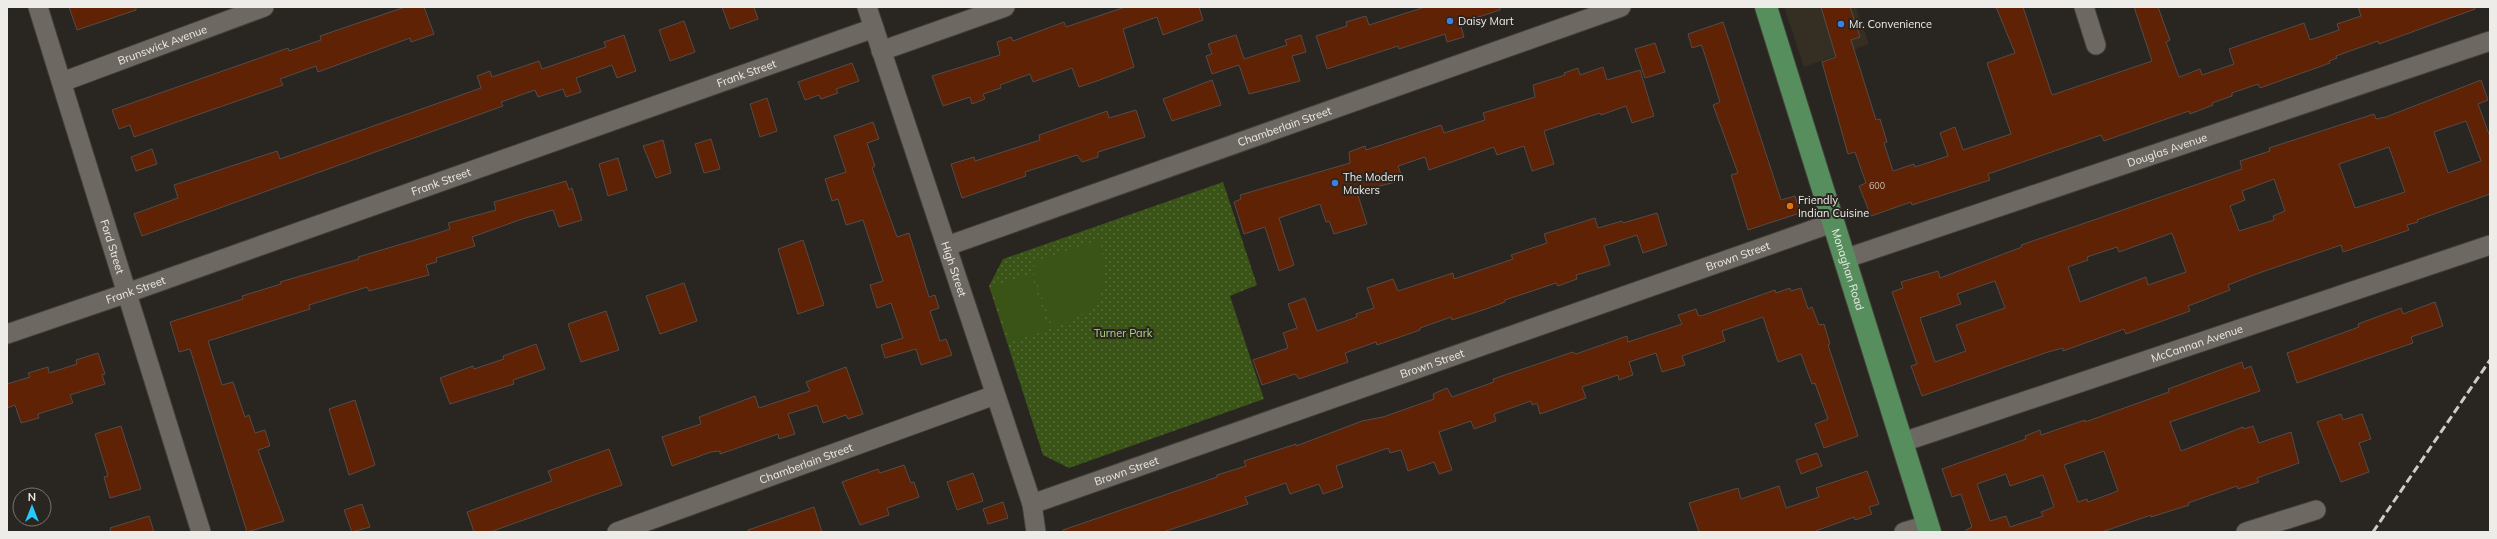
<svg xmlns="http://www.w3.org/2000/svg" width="2497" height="539" font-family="Mulish,sans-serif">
	<defs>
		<pattern id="grass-dots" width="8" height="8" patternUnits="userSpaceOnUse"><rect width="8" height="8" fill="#3a5417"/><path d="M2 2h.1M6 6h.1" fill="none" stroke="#576d39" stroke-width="1.8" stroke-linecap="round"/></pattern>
	</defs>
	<rect width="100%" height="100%" fill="#292520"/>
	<!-- built -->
	<path fill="#352e23" d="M1784,7h72l13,37 -65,23z"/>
	<!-- grass -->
	<path fill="url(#grass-dots)" d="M1223,182l34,103 -27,11 34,103 -195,69 -26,-13 -54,-169 14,-27z"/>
	<!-- garden -->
	<g fill="#3a5417">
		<path d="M1101,239l3,45 -8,23 -43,22 -21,-60 6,-9z"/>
		<path d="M1031,274l18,56 -39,12 -18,-56z"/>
	</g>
	<!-- building -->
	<g fill="#5f2204" stroke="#544c49" fill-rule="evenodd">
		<path d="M69,7h67v3l-59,20z"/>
		<path d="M405,7h19l10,27 -23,8 -1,-4 -92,34 -2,-6 -36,13 3,6 -149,52 -4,-12 -11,4 -7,-19 176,-62 1,3 32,-11 -1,-4z"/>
		<path d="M722,7h32l4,12 -28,10z"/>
		<path d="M1125,7h74l4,13 -40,15 -6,-18 -34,12 11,38 -37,14 -18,6 -7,-19 -39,14 -3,-8 -30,11 1,3 -18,6 2,5 -13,5 -2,-7 -27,9 -11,-30 68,-21 -3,-13 14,-5 2,4 51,-19 2,5z"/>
		<path d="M1425,7h75v3l-40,13 4,14 -17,5 -2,-8 -46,15 -1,-3 -71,23 -11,-33 31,-10 -1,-4 20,-6 3,9z"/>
		<path d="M1821,7h29l10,30 -9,3 25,80 4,-1 7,23 -3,1 9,28 21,-7 1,3 33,-11 -8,-23 15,-6 8,23 48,-16 -24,-71 28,-10 -19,-46h27l29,88 100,-34 -18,-54h24l12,33 -4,2 13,35 21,-8 2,6 32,-11 -5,-15 75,-26 6,17 29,-10 -2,-6 24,-8 -3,-9h117v2l-96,35 -1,-3 -42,15 1,2 -8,3 1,2 -70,25 -2,-4 -26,9v3l-20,7 1,2 -23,9 -1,-3 -85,30 -3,-6 -113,39 2,6 -78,25 -1,-3 -40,14 -12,-30 7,-3 -11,-31 -7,2 -26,-92 14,-5z"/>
		<path d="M684,21l11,31 -25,9 -11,-31z"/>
		<path d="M1723,22l58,178 14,-4 5,17 -52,17 -17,-55 7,-2 -25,-68 7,-3 -17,-53 -2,-4 -9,3 -4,-14z"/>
		<path d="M624,35l12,36 -19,7 -5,-13 -36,13 5,14 -15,5 -3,-8 -25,8 -3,-7 -34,12 2,4 -361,130 -8,-22 44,-16 -4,-13 103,-34 3,8 201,-71 -4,-12 13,-5 2,6 47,-16 3,8 64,-22 -2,-5z"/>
		<path d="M1236,35l8,24 43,-14 -2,-5 16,-5 5,17 -14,4 8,25 -51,13 -10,-29 -27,9 -6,-18 6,-2 -4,-10z"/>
		<path d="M1655,43l10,29 -20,6 -10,-29z"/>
		<path d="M852,63l7,18 -23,8 2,4 -17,6 -2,-4 -14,5 -7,-18z"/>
		<path d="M1603,67l4,13 33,-10 14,46 -22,7 -6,-17 -25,9 -1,-2 -56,18 10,33 -22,7 -8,-25 -27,9 -3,-8 -65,23 -4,-13 -27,9 5,14 -46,12 10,32 -33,10 -5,-13 -3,1 -6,-18 -41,14 15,47 -15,6 -14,-44 -21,7 -10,-32 7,-3 -1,-4 110,-32 -1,-11 16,-6 1,4 75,-25 3,8 41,-13 -2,-7 52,-16 -2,-12 32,-10 -1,-2 14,-5 2,7z"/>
		<path d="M1212,80l9,25 -49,16 -9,-22z"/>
		<path d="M2481,80l7,20 -10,4 12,33v57l-73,26 1,2 -11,3 2,5 -66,22 -2,-7 -82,28 -31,12 2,5 -42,16 2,5 -64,23 -2,-5 -61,22v-3l-15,4 -126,44 -11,-30 6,-2 -25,-72 11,-4 -2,-6 37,-11 2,7 82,-31 -1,-2 221,-76 -2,-8 30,-10 -1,-3 105,-34 2,5 10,-2zM2466,121l15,40 -33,12 -14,-41zM2389,147l16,45 -50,16 -16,-44zM2274,179l11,32 -12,5 1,4 -35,11 -9,-25 15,-6 -3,-9zM2172,233l14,39 -38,13 -2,-8 -66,25 -12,-35 20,-7 -1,-3 30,-10 2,5zM1995,281l10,27 -49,17 10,26 -31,11 -15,-44 41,-14 -4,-10z"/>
		<path d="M767,98l10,33 -17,6 -10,-33z"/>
		<path d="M1136,110l9,27 -47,15v5l-16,5 -5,-7 -52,17 1,4 -64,22 -11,-34 23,-7 1,4 65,-21 -1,-5 68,-24 2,7z"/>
		<path d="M873,122l6,17 -12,4 8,23 -3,2 25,69 12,-4 20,64 6,-2 4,13 -9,3 10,30 6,-2 6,16 -31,10 -5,-16 -31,9 -4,-13 22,-7 -12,-35 -14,5 -7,-23 13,-4 -20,-61 -17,5 -8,-26 -6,2 -7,-22 21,-7 -12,-36z"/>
		<path d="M711,139l9,30 -16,4 -9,-29z"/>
		<path d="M663,140l8,33 -15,5 -13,-32z"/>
		<path d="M152,149l5,15 -21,7 -5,-14z"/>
		<path d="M618,158l9,32 -19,6 -9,-32z"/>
		<path d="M566,181l3,9 3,-2 10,32 -23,7 -6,-17 -31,9 -50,18 3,9 -39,12 1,4 -11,3 3,10 -60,16 -2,-4 -58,18 1,4 -102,32 14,44 11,-3 12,35 4,-2 6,18 10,-3 5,16 -12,4 26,71 -37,11 -57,-183 -11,3 -9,-30 73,-23 -1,-3 39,-12 -1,-2 79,-23 -1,-2 77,-23 15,-5 -2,-6 48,-13 -2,-8z"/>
		<path d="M1657,213l10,32 -24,8 -6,-18 -33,11 6,19 -34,10 1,4 -19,7 -2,-3 -51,17v2l-19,7 -34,11 -1,-3 -31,11v2l-43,15 -1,-3 -31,11 3,9 -49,17 -4,-5 -33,11 -9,-25 35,-12 -5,-15 14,-5 -9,-24 17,-6 12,33 40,-14 -1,-3 18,-6 -7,-20 26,-9 5,12 55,-18 1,6 59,-20 -2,-4 36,-12 -3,-9 16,-5 35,-11 3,10 24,-7 1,2z"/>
		<path d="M803,240l21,65 -26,9 -20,-65z"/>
		<path d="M684,283l13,38 -37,13 -14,-38z"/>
		<path d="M1790,288l1,3 10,-3 7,21 4,-2 7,18 5,-1 6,20 -2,1 30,91 -34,12 -9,-24 13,-5 -13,-36 -3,1 -11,-30 -23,8 -15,-45 -41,14 3,10 -43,15 3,9 -23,7 -6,-19 -27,9 4,13 -14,5 -1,-5 -36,12 4,11 -46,16 -3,-11 -5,2 -1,-4 -37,13 2,7 -22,8 -3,-8 -32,11 13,38 -13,4 -5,-12 -26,9 -7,-21 -11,3 -2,-5 -52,18 7,21 -20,7 -4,-10 -29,10 -4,-11 -41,14 3,7 -85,28h-100v-2l154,-53v-2l29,-9 -2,-5 52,-17v2l66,-25 21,-4 51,-18 -1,-5 14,-6 5,9 42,-15 -1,-3 80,-27 3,2 51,-18 1,6 54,-18 -4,-9 18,-6 2,6 3,1 74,-26 1,3z"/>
		<path d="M2435,302l8,24 -32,11 2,6 -116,40 -10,-30 72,-26 -1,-3 43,-16 2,6z"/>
		<path d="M606,311l13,39 -38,12 -13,-38z"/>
		<path d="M536,344l9,25 -32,11 1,4 -64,20 -10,-26 33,-12 1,3 30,-10 -1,-3z"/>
		<path d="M98,353l7,21 -3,1 3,9 -35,11 3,8 -35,11 1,4 -18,5 -6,-18 -8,3v-24l23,-7 -2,-4 20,-6 1,6 28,-9 -1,-4z"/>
		<path d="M2242,362l2,7 7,-3 9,25 -90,31 11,29 62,-24 1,2 9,-3 6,17 32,-11 8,31 -42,15 2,4 -21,7 -1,-3 -49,17 1,2 -38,12v-2l-49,17h-136v-2l6,-3 -11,-33 -9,3 -10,-28 84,-30 -1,-3 15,-6 1,5 44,-15v2l84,-30 -1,-3zM2104,451l14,40 -30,11 -1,-3 -9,3 -14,-37zM2006,474l4,12 33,-11 11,32 -13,5 2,4 -33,11 -4,-11 -16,5 -13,-37z"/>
		<path d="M846,367l17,47 -15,5 -2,-4 -23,8 -6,-18 -29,9 7,20 -16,5 -1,-5 -58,20v-3l-9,1 -39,14 -10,-29 39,-13 -2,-7 56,-21 4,12 51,-17 -4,-9z"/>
		<path d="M355,400l20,65 -26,10 -20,-66z"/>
		<path d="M2341,414l2,6 19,-6 9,25 -12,4 10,29 -28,10 -24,-60z"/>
		<path d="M121,426l20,63 -31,9 -6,-21 4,-1 -13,-42z"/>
		<path d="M609,449l13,36 -132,47h-16l-7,-20 85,-31 -4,-10z"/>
		<path d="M1817,453l5,13 -21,8 -5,-14z"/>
		<path d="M904,465l7,18 3,-1 5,15 -32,11 2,7 -29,10 -18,-43 36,-13 2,4z"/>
		<path d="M1867,471l12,33 -10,3 3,7 -17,6 -1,-3 -41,15h-114l-10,-29 49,-15 3,11 38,-13 7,22 33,-11 -3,-9z"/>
		<path d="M973,473l10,28 -26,9 -10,-28z"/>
		<path d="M1003,502l5,16 -20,6 -5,-15z"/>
		<path d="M362,504l8,23 -18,5 -8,-22z"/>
		<path d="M814,507l8,25h-74v-2z"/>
		<path d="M149,516l5,16h-43l-1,-4z"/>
	</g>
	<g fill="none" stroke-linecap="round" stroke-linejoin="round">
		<defs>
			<g id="minor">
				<path id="s1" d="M38,7l163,525"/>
				<path id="s2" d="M867,7l165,497 4,28"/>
				<path d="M2084,7l12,38"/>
				<path d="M881,51l124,-44"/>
				<path id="s3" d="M62,82l202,-75"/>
				<path id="s4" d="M947,246l674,-239"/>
				<path id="s5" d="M1844,259l646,-218"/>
				<path id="s6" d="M7,334l120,-41 747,-265"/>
				<path id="s7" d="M1903,442l587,-197"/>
				<path id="s8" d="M1032,504l800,-281"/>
				<path id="s9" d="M617,532l378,-137"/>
				<path d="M1904,532l23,-7"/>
				<path d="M2246,532l70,-22"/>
			</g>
			<g id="major">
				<path id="s10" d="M1766,7l164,525"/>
			</g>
		</defs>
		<!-- minor casing -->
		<use href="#minor" stroke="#42403a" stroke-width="21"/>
		<!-- major casing -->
		<use href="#major" stroke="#42403a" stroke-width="24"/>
		<!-- minor -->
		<use href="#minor" stroke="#6d6962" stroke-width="19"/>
		<!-- major -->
		<use href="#major" stroke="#578e5d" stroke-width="22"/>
		<!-- rail -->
		<path stroke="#ceccc7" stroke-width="3" stroke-dasharray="8 4" stroke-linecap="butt" d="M2373,532l117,-172"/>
	</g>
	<!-- markers -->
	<g fill="#3f7fe0" stroke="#292520" stroke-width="1.5">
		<circle cx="1450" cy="21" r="4"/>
		<circle cx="1841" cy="24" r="4"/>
		<circle cx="1335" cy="183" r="4"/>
	</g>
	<circle fill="#e8710a" stroke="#292520" stroke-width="1.5" cx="1790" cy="206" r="4"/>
	<g text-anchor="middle" stroke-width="4" stroke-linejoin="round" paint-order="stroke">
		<!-- number labels -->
		<g font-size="9" fill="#cabaaf">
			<text x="1877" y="189">600</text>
		</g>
		<!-- poi labels -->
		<g font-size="11" fill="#eeece8" stroke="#292520" text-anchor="start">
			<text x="1458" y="25">Daisy Mart</text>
			<text x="1849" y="28">Mr. Convenience</text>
			<text x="1343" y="181">The Modern<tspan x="1343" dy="13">Makers</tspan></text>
			<text x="1798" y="204">Friendly<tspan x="1798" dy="13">Indian Cuisine</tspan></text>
		</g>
		<!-- street labels -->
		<g font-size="11" fill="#eeece8" stroke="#292520">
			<text dy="4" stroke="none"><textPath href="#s3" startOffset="107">Brunswick Avenue</textPath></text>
			<text dy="4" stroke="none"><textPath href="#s6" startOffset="784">Frank Street</textPath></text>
			<text dy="4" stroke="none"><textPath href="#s4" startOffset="358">Chamberlain Street</textPath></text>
			<text dy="4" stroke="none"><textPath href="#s5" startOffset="341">Douglas Avenue</textPath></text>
			<text dy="4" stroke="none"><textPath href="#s6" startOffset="460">Frank Street</textPath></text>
			<text dy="4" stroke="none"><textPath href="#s1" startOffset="251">Ford Street</textPath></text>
			<text dy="4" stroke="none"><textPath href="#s8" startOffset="748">Brown Street</textPath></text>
			<text dy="4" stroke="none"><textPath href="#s2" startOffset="276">High Street</textPath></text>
			<text dy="4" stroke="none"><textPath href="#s10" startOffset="275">Monaghan Road</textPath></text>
			<text dy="4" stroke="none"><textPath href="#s6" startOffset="136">Frank Street</textPath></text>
			<text dy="4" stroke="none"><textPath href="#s7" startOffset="310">McCannan Avenue</textPath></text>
			<text dy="4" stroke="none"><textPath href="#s8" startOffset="424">Brown Street</textPath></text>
			<text dy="4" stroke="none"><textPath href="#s9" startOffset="201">Chamberlain Street</textPath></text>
			<text dy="4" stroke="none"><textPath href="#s8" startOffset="100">Brown Street</textPath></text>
		</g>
		<!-- park labels -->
		<g font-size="11" fill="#aed97e" stroke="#292520">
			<text x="1123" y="337">Turner Park</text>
		</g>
	</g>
	<!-- border -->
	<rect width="2497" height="539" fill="none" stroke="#eeece8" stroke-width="16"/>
	<!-- north arrow -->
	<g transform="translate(32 507)"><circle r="19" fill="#292520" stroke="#787570"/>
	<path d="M0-3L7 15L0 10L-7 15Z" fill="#25c9fe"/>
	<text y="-6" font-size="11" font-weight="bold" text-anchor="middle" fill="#eeece8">N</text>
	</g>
</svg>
